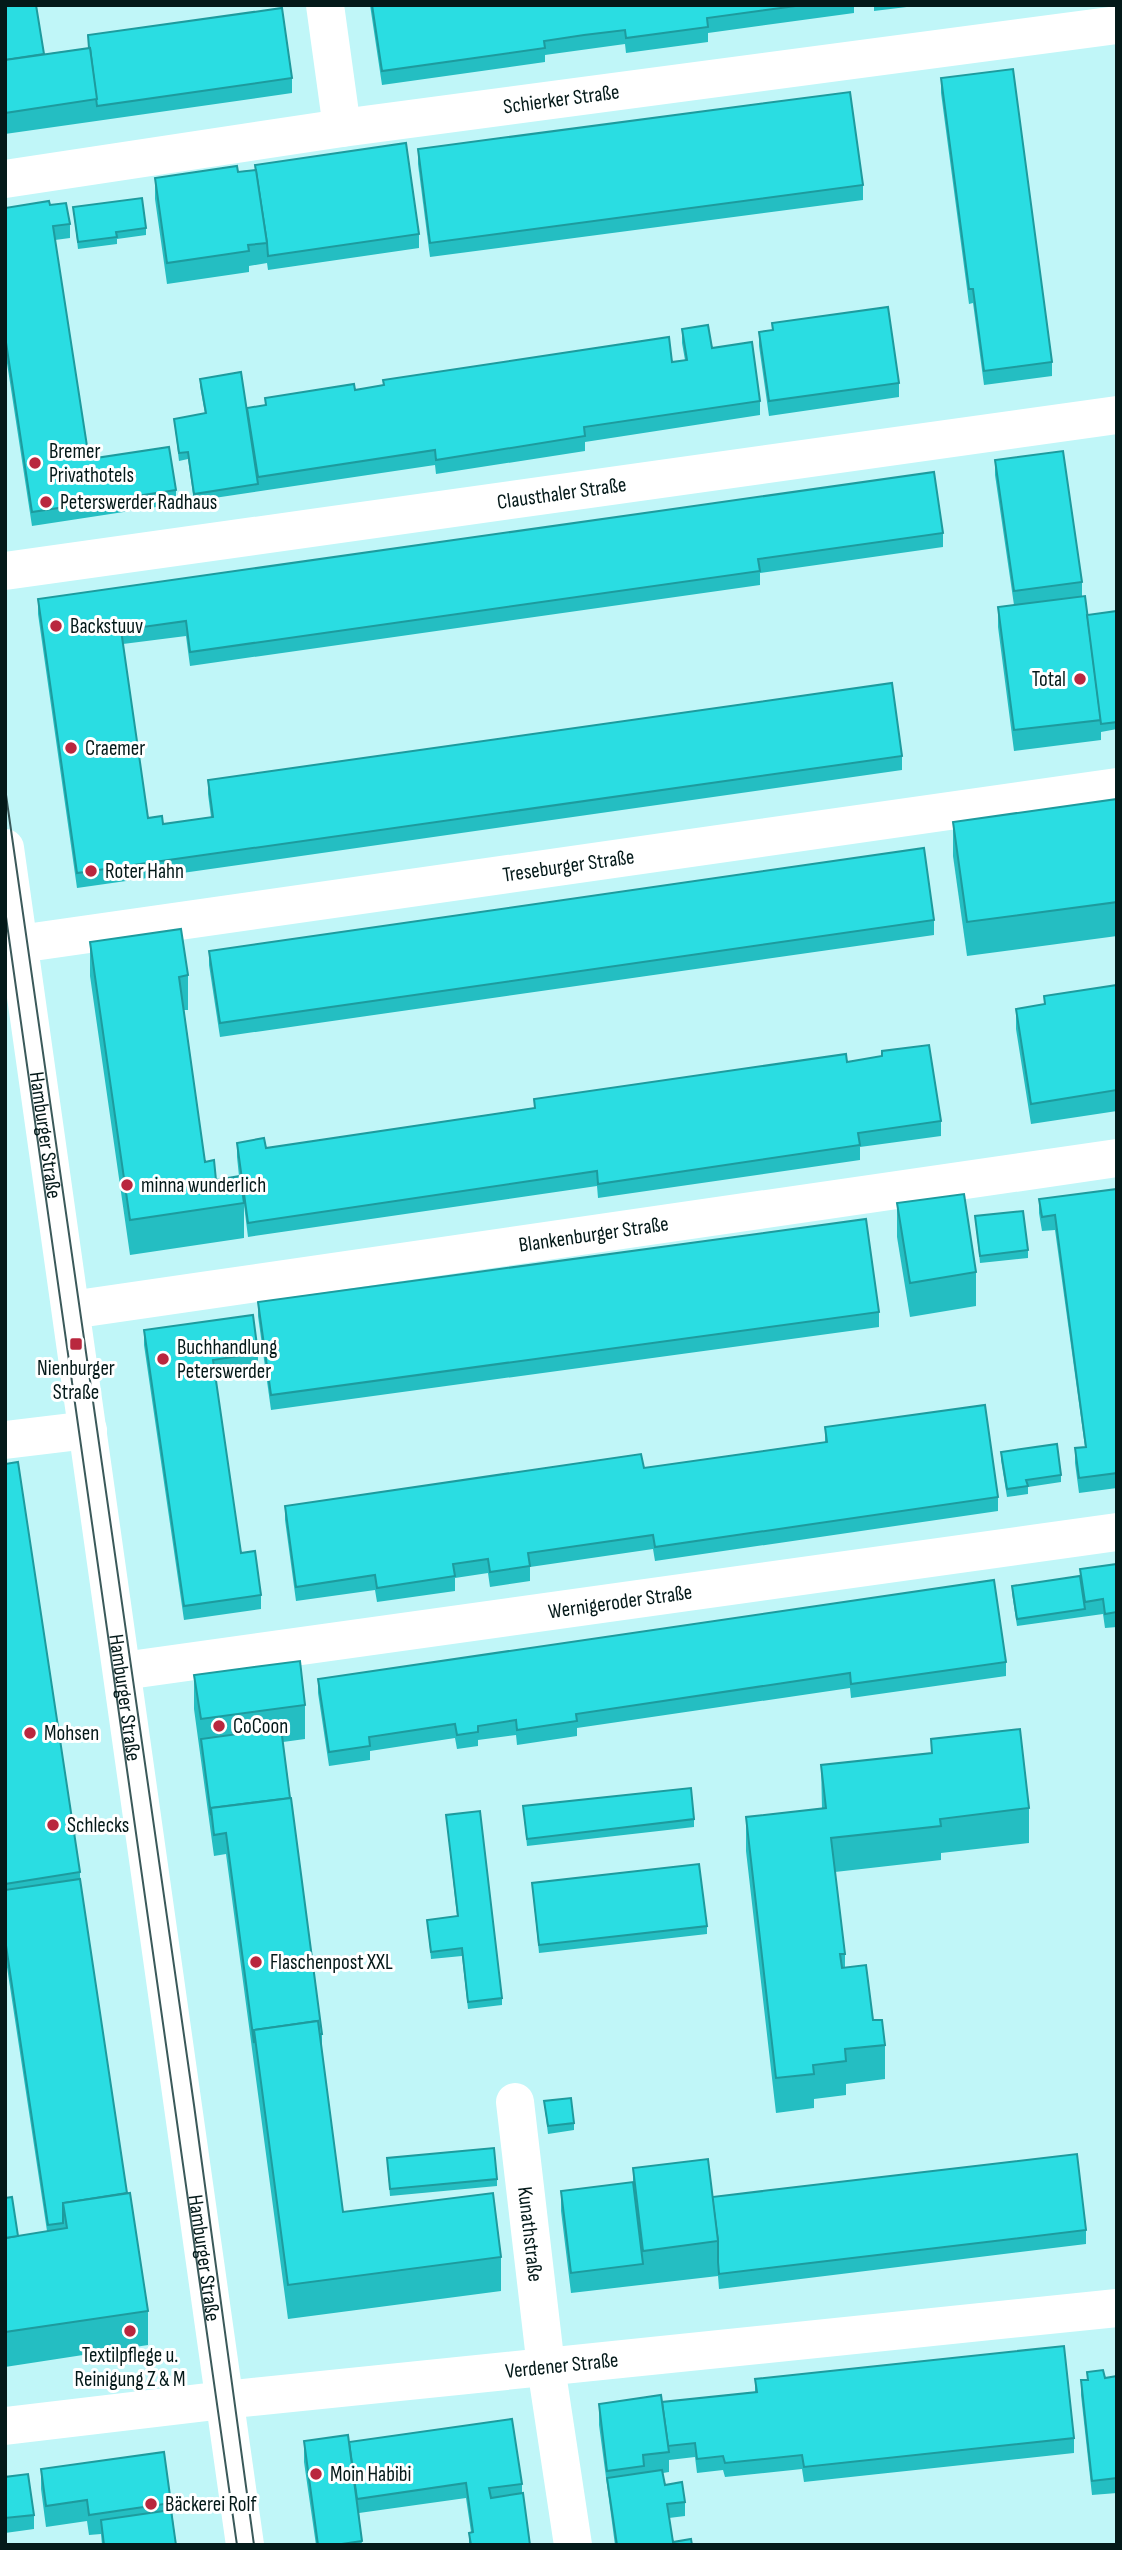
<svg xmlns="http://www.w3.org/2000/svg" width="1122" height="2550" font-family="'Sofia Sans Condensed',sans-serif">
	<rect width="100%" height="100%" fill="#c0f6f8"/>
	<g fill="none" stroke-linecap="round" stroke-linejoin="round">
		<!-- minor -->
		<g stroke="#fff" stroke-width="38">
			<path d="M325,5l17,123"/>
			<path id="s1" d="M5,179l337,-51 775,-103"/>
			<path id="s2" d="M5,571l1112,-156"/>
			<path id="s3" d="M5,848l240,1697"/>
			<path id="s4" d="M19,944l1098,-157"/>
			<path id="s5" d="M71,1310l1046,-152"/>
			<path d="M5,1440l83,-10"/>
			<path id="s6" d="M123,1671l994,-139"/>
			<path id="s7" d="M515,2102l31,265 27,178"/>
			<path id="s8" d="M5,2426l219,-26 893,-92"/>
		</g>
		<!-- tram -->
		<g stroke="#3b595a" stroke-width="2">
			<path d="M5,788l189,1317 60,440"/>
			<path d="M5,910l232,1635"/>
		</g>
	</g>
	<!-- wall -->
	<g fill="#24bec2">
		<path d="M5,5l39,49 44,-6v-13l204,43v15l-287,41z"/>
		<path d="M370,5h484v8l-146,20v9l-82,11 -1,-9 -80,11v7l-163,23z"/>
		<path d="M874,5h49l-49,6z"/>
		<path d="M941,78l111,284v14l-68,9 -11,-82 -4,1 -28,-211z"/>
		<path d="M418,149l445,36v15l-433,57 -12,-93z"/>
		<path d="M255,165l164,69v14l-151,22 -1,-7 -18,3v6l-82,12 -12,-85v-21l100,-8z"/>
		<path d="M50,205l20,19v14l-15,2 34,219 87,31v14l-144,22 -27,-176v-142z"/>
		<path d="M73,207l73,21v7l-29,4v5l-39,5z"/>
		<path d="M772,323l127,60v14l-130,19 -10,-70v-14l13,-2z"/>
		<path d="M682,329l30,19 48,53v14l-175,27v9l-149,23 -1,-9 -241,36 -6,-42 -9,2 -5,-42 31,-5 -5,-28v-7l47,35 18,-9v-7l90,-8 28,-5v-5l289,-18 13,-2 -3,-17z"/>
		<path d="M995,460l87,122v14l5,19 30,-4v118l-16,3v8l-87,11 -16,-124v-20l16,-2 -19,-130z"/>
		<path d="M943,533v14l-183,26v12l-570,81 -4,-30 -63,8 25,174 15,6 48,-7 -3,-23v-14l694,-24v14l-825,118 -39,-274v-15z"/>
		<path d="M1117,799v137l-150,20 -14,-100v-34z"/>
		<path d="M934,920v15l-714,102 -11,-72v-14z"/>
		<path d="M90,942l98,33v35h-4l21,152 11,18 23,-4 -2,-19v-14l29,5 268,-40v-9l313,-37 35,-6v-5l59,70v15l-81,11v13l-262,38 -1,-12 -349,51 -4,-32v33l-114,17 -40,-279z"/>
		<path d="M1117,985v126l-86,13 -15,-95v-20l28,-4v-9z"/>
		<path d="M1117,1189v299l-38,5 -4,-30v-15l10,-1 -30,-217 -13,1 -3,-18v-14z"/>
		<path d="M897,1203l79,69v34l-66,11 -13,-80z"/>
		<path d="M975,1216l53,34v8l-48,5z"/>
		<path d="M258,1302l621,10v15l-608,83 -13,-94z"/>
		<path d="M144,1330l114,23v14l-43,7 26,179 20,42v14l-77,11 -40,-275z"/>
		<path d="M825,1427l173,70v14l-343,50 -2,-12 -123,18v14l-40,6 -2,-14 -33,5v13l-78,11 -2,-12 -79,11 -11,-81v-14l359,-38 181,-26z"/>
		<path d="M1001,1452l60,23v7l-33,5v7l-21,3 -6,-37z"/>
		<path d="M5,1464l75,408v7l47,314 21,118v34l-143,22v-169l13,38 29,-5 -42,-277z"/>
		<path d="M1117,1564v63l-12,1 -2,-14 -86,12 -5,-33v-7l68,-10v-7z"/>
		<path d="M1006,1662v14l-155,22 -1,-10 -273,40v8l-60,9 -1,-10 -38,5v6l-21,3 -2,-11 -85,13v9l-41,6 -11,-73v-14z"/>
		<path d="M194,1675l111,30v34l-22,3 39,292v21l21,157 158,45v34l-213,28 -62,-465 -12,2 -20,-147z"/>
		<path d="M931,1739l98,69v35l-88,10v7l-106,12 10,82v13l40,78v34l-39,5v11l-32,4v9l-38,5 -30,-262v-34l76,-8 -1,-44 110,-12z"/>
		<path d="M523,1806l171,13v8l-167,19z"/>
		<path d="M446,1815l56,183v7l-34,4 -6,-53 -31,3 -4,-39 30,-4z"/>
		<path d="M532,1883l175,43v8l-168,19z"/>
		<path d="M544,2101l30,22v7l-26,4z"/>
		<path d="M387,2158l110,21v7l-107,10z"/>
		<path d="M633,2168l79,29 374,33v14l-367,45 -1,-13 -147,17 -10,-82v-20l72,-9z"/>
		<path d="M1087,2372l18,6 12,-2v117l-25,2 -11,-100v-15h6z"/>
		<path d="M755,2379l319,59v15l-270,29 -2,-13 -77,8 -2,-7 -26,3 -2,-16 -26,3v12l-6,1 2,12 20,17v14l-16,2 4,24 19,3h-77l-16,-120v-21l63,-2 93,-10z"/>
		<path d="M304,2441l45,1 173,42v9l8,52h-61v-12l2,-1 -5,-34 -107,15 3,32h-46l-12,-83z"/>
		<path d="M41,2469l130,34 5,42h-74l-1,-11 -12,1 -2,-14 -41,6 -5,-38z"/>
		<path d="M5,2477l29,38v14l-29,4z"/>
	</g>
	<!-- building -->
	<g fill="#2adde2" stroke="#1d9b9e" stroke-width="2">
		<path d="M5,5h31l8,49 -39,6z"/>
		<path d="M372,5h431l-96,13 1,9 -82,11 -1,-8 -41,5 -40,6 1,7 -163,23z"/>
		<path d="M282,8l10,70 -195,28 -7,-58h-1l-1,-13z"/>
		<path d="M90,48l7,51 -92,14v-53z"/>
		<path d="M1013,69l39,293 -68,9 -11,-82h-4l-28,-211z"/>
		<path d="M850,92l13,93 -433,58 -12,-94z"/>
		<path d="M406,143l13,91 -151,22 -1,-13 -12,-78z"/>
		<path d="M237,166l1,6 18,-2 11,73 -19,2 1,6 -82,12 -12,-85z"/>
		<path d="M142,198l4,30 -30,4 1,5 -39,5 -5,-35z"/>
		<path d="M49,201l1,4 16,-2 4,21 -17,2 36,233 80,-12 7,43 -144,22 -27,-176v-128z"/>
		<path d="M888,307l11,76 -130,18 -10,-69 14,-2 -1,-7z"/>
		<path d="M708,325l4,23 40,-6 8,59 -176,26 1,9 -149,24 -1,-10 -177,27 -11,-69 19,-3 -1,-7 89,-14 1,6 29,-5 -1,-5 286,-43 3,25 15,-2 -5,-31z"/>
		<path d="M241,372l17,112 -64,10 -6,-42 -9,1 -5,-34 32,-6 -6,-34z"/>
		<path d="M1063,451l19,131 -68,9 -19,-131z"/>
		<path d="M934,472l9,61 -185,26 2,12 -570,81 -4,-31 -65,9 27,188 14,-2 1,8 50,-7 -5,-37 684,-97 10,73 -825,117 -39,-274z"/>
		<path d="M1085,596l16,124 -87,10 -16,-123z"/>
		<path d="M1117,611v111l-16,2 -14,-109z"/>
		<path d="M1117,799v103l-150,20 -14,-100z"/>
		<path d="M924,848l10,72 -714,103 -11,-72z"/>
		<path d="M181,929l7,46 -9,2 26,185 9,-2 2,20 24,-4 4,27 -114,17 -40,-278z"/>
		<path d="M1117,985v105l-86,14 -15,-95 29,-5 -1,-8z"/>
		<path d="M929,1045l12,76 -83,12 2,12 -262,39 -1,-13 -349,52 -11,-80 27,-5 2,10 269,-40 -1,-9 312,-45 1,8 35,-6v-5z"/>
		<path d="M1117,1189v284l-38,5 -4,-30 11,-1 -31,-232 -13,2 -3,-18z"/>
		<path d="M964,1194l12,78 -66,11 -13,-80z"/>
		<path d="M1023,1211l5,39 -48,6 -5,-40z"/>
		<path d="M866,1219l13,93 -608,83 -13,-93z"/>
		<path d="M253,1315l5,38 -45,7 28,193 14,-2 6,44 -77,11 -40,-276z"/>
		<path d="M985,1405l13,92 -343,50 -2,-12 -125,18 2,13 -40,6 -2,-13 -35,5 2,12 -78,12 -2,-13 -79,12 -11,-81 356,-52 3,14 183,-26 -2,-15z"/>
		<path d="M1057,1444l4,31 -35,5 2,6 -21,3 -6,-37z"/>
		<path d="M18,1462l62,410 -75,12v-420z"/>
		<path d="M1117,1564v48l-12,2 -2,-15 -18,3 -5,-33z"/>
		<path d="M1080,1576l5,33 -68,10 -5,-33z"/>
		<path d="M994,1580l12,82 -155,22 -1,-11 -274,41 1,7 -60,9 -1,-10 -38,6v6l-21,3 -2,-11 -86,13 1,9 -41,6 -11,-73z"/>
		<path d="M300,1661l5,44 -104,14 -7,-44z"/>
		<path d="M281,1728l9,70 -79,10v7l-10,-76z"/>
		<path d="M1020,1729l9,79 -89,11 1,7 -110,12 14,116h-5l2,14 24,-3 7,55h9l3,25 -40,4 1,12 -33,4 1,9 -38,4 -30,-261 80,-9 -5,-43 111,-12 -1,-14z"/>
		<path d="M691,1788l3,31 -167,20 -4,-33z"/>
		<path d="M291,1798l31,236h-3l-1,-13 -64,9v13l-28,-210 -12,2 -3,-27z"/>
		<path d="M480,1811l22,187 -34,4 -6,-54 -31,4 -4,-32 31,-4 -12,-101z"/>
		<path d="M699,1864l8,62 -168,19 -7,-62z"/>
		<path d="M80,1879l47,314 -64,10v20l-15,2 -43,-286v-49z"/>
		<path d="M318,2021l25,191 150,-19 8,64 -213,28 -34,-255z"/>
		<path d="M571,2098l3,25 -26,3 -4,-25z"/>
		<path d="M494,2148l3,31 -107,10 -3,-31z"/>
		<path d="M1077,2154l9,76 -367,44 -1,-12v-21l-6,-44z"/>
		<path d="M708,2159l10,82 -75,10 -10,-83z"/>
		<path d="M633,2182l10,82 -72,9 -10,-82z"/>
		<path d="M130,2193l18,118 -143,21v-94l62,-10 -4,-25z"/>
		<path d="M12,2197l6,39 -13,2v-40z"/>
		<path d="M1064,2346l10,92 -270,29 -2,-12 -77,8 -2,-7 -26,3 -2,-16 -27,3 -6,-44 95,-10 -2,-13z"/>
		<path d="M1103,2370l2,8 12,-2v102l-25,3 -11,-101h7l-1,-8z"/>
		<path d="M661,2395l8,57 -26,3 1,11 -37,5 -8,-67z"/>
		<path d="M512,2419l10,65 -33,4 2,10 32,-5 7,52h-59l-2,-12 4,-1 -7,-49 -109,16 -8,-57z"/>
		<path d="M348,2435l14,106 -27,4h-17l-14,-104z"/>
		<path d="M164,2452l7,51 -82,12 -2,-15 -41,6 -5,-37z"/>
		<path d="M662,2470l3,15 17,-3 3,20 -18,2 6,38 18,-3 1,6h-75l-10,-67z"/>
		<path d="M28,2474l6,41 -29,3v-41z"/>
		<path d="M171,2510l5,35h-72l-3,-25z"/>
	</g>
	<!-- markers -->
	<g fill="#b9273e" stroke="#fff" stroke-width="2.5">
		<circle cx="35" cy="463" r="7"/>
		<circle cx="46" cy="502" r="7"/>
		<circle cx="56" cy="626" r="7"/>
		<circle cx="1080" cy="679" r="7"/>
		<circle cx="71" cy="748" r="7"/>
		<circle cx="91" cy="871" r="7"/>
		<circle cx="127" cy="1185" r="7"/>
		<rect x="69" y="1337" width="14" height="14" rx="3.5"/>
		<circle cx="163" cy="1359" r="7"/>
		<circle cx="219" cy="1726" r="7"/>
		<circle cx="30" cy="1733" r="7"/>
		<circle cx="53" cy="1825" r="7"/>
		<circle cx="256" cy="1962" r="7"/>
		<circle cx="130" cy="2331" r="7"/>
		<circle cx="316" cy="2474" r="7"/>
		<circle cx="151" cy="2504" r="7"/>
	</g>
	<g text-anchor="middle" stroke-width="6" stroke-linejoin="round" paint-order="stroke">
		<!-- street labels -->
		<g font-size="21" fill="#041919" stroke="#fff">
			<text dy="7" stroke="none"><textPath href="#s1" startOffset="562">Schierker Straße</textPath></text>
			<text dy="7" stroke="none"><textPath href="#s2" startOffset="562">Clausthaler Straße</textPath></text>
			<text dy="7" stroke="none"><textPath href="#s4" startOffset="555">Treseburger Straße</textPath></text>
			<text dy="7" stroke="none"><textPath href="#s3" startOffset="290">Hamburger Straße</textPath></text>
			<text dy="7" stroke="none"><textPath href="#s5" startOffset="528">Blankenburger Straße</textPath></text>
			<text dy="7" stroke="none"><textPath href="#s6" startOffset="502">Wernigeroder Straße</textPath></text>
			<text dy="7" stroke="none"><textPath href="#s3" startOffset="858">Hamburger Straße</textPath></text>
			<text dy="7" stroke="none"><textPath href="#s7" startOffset="133">Kunathstraße</textPath></text>
			<text dy="7" stroke="none"><textPath href="#s3" startOffset="1424">Hamburger Straße</textPath></text>
			<text dy="7" stroke="none"><textPath href="#s8" startOffset="560">Verdener Straße</textPath></text>
		</g>
		<!-- poi labels -->
		<g font-size="21" fill="#041919" stroke="#fff" text-anchor="start">
			<text x="49" y="458">Bremer<tspan x="49" dy="24">Privathotels</tspan></text>
			<text x="60" y="509">Peterswerder Radhaus</text>
			<text x="70" y="633">Backstuuv</text>
			<text x="1066" y="686" text-anchor="end">Total</text>
			<text x="85" y="755">Craemer</text>
			<text x="105" y="878">Roter Hahn</text>
			<text x="141" y="1192">minna wunderlich</text>
			<text x="177" y="1354">Buchhandlung<tspan x="177" dy="24">Peterswerder</tspan></text>
			<text x="76" y="1375" text-anchor="middle">Nienburger<tspan x="76" dy="24">Straße</tspan></text>
			<text x="233" y="1733">CoCoon</text>
			<text x="44" y="1740">Mohsen</text>
			<text x="67" y="1832">Schlecks</text>
			<text x="270" y="1969">Flaschenpost XXL</text>
			<text x="130" y="2362" text-anchor="middle">Textilpflege u.<tspan x="130" dy="24">Reinigung Z &amp; M</tspan></text>
			<text x="330" y="2481">Moin Habibi</text>
			<text x="165" y="2511">Bäckerei Rolf</text>
		</g>
	</g>
	<!-- border -->
	<rect width="1122" height="2550" fill="none" stroke="#041919" stroke-width="14"/>
</svg>
